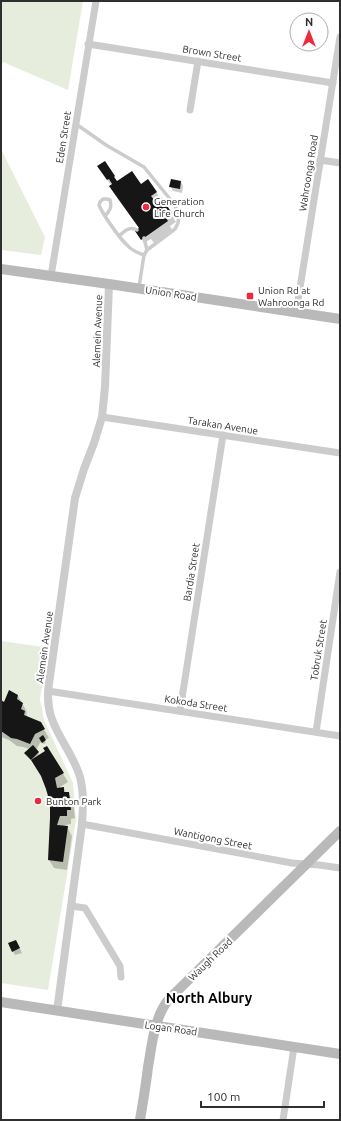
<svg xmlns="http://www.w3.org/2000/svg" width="341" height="1121" font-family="Ubuntu,sans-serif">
	<rect width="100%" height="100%" fill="#fff"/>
	<!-- green -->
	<g fill="#e6eddc">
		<path d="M1,1h82l-15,89 -65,-28 -2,7z"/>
		<path d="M1,149l44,88 -4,18 -40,-5z"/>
		<path d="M1,641l48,7 -9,51 4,21 29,63 3,37 -28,170 -47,-7z"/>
	</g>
	<!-- shadow -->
	<g fill="#0003">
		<path d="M101,170l13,6 3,6 24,4 15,6 20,30 -6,4 2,4 -18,13 -3,-4 -7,4 -5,-8 1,-6 -25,-34 -5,-8 3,-2 -1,-2 -2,1z"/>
		<path d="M181,182l2,4 -1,7 -9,-2 -2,-4z"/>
		<path d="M18,696l9,16 -1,3 2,2 12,6 9,15 -5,2 2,3 -3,1 -1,-2 -2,1 -4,7 4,6 6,-4 1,-5 21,35 -8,5v2l4,-1 2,5h2l5,8 2,17 -4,1v5l-6,1 -1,2h3l5,9 -5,34 -13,-2 -5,-8 2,-57 -8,-25 -9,-15 -6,-6 2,-8 -7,-2 -6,-1 -8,-6 -8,-3v-36l4,3z"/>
		<path d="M18,945l4,8 -7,2 -2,-4z"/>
	</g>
	<!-- building -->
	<g fill="#161616">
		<path d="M105,161l10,15 -1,1 3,4 15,-10 9,13 7,-5 9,13 -6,4 4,5 6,-4 11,16 -6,5 2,3 -27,19 -6,-9 4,-3 -30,-42 3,-2 -3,-5 -2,1 -10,-14z"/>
		<path d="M171,179l10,2 -1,8 -11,-2z"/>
		<path d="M9,690l9,5 -1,4 6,4 -2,6 4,2 -1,4 17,7 4,7 -10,5 -5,10 -13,-5 -6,-1 -10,-7v-31l3,2z"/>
		<path d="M43,735l3,5 -4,3 -3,-5z"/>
		<path d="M33,745l6,7 -8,8 -7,-7z"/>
		<path d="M47,746l17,27 -9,5 2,10 7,-1v5h5l2,18h-4v6h-7l-3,9 11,1 -5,36 -15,-2 2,-42v-15l-4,-14 -5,-13 -10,-16 14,-9 -2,-3z"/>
		<path d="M16,940l4,8 -8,4 -4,-9z"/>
	</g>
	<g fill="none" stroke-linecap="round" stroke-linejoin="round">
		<!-- service -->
		<g stroke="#ccc" stroke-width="3.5">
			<path d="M76,124l30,21 38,22 30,37 5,11 -1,8 -3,6 -28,21 -3,5 -5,32"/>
			<path d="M105,216c5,-5 7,-9 5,-16l-3,-1h-4l-3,3 -1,3c4,10 21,34 29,41 4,5 11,7 16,9"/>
			<path d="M119,236c6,-5 10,-10 18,-6"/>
			<path d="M144,238l3,12"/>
		</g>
		<!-- minor -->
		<g stroke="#ccc" stroke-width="7">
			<path d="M88,44l245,39"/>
			<path d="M190,110l8,-49"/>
			<path d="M320,160l20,3"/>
			<path d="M51,276l45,-275"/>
			<path d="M296,313l44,-276"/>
			<path d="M102,417l238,36"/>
			<path d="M48,691l292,45"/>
			<path d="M180,711l43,-276"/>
			<path d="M316,732l24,-160"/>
			<path d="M82,824l210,39 27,2 21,3"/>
			<path d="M71,906l14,2 35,58 1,11"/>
			<path d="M283,1120l11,-73"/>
		</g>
		<!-- tertiary -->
		<path stroke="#ccc" stroke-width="8" d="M57,1011l25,-187c1,-16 2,-32 -2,-47 -6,-21 -21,-38 -28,-58 -4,-9 -4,-18 -4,-28l27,-193 9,-29 10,-26 8,-26 3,-30 4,-103"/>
		<!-- secondary -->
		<g stroke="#b9b9b9" stroke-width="10">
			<path d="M1,269l108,15 231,35"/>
			<path d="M1,1002l339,52"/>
			<path d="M140,1120c3,-18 6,-35 8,-53 4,-22 6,-50 21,-68l171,-168"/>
		</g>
	</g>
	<!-- markers -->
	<g fill="#ee293b" stroke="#fff" stroke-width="1.5">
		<circle cx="146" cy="207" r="4"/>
		<rect x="246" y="292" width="8" height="8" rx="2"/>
		<circle cx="38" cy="801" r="4"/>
	</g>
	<g text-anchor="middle" stroke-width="4" stroke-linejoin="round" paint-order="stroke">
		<!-- street labels -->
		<g font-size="10" fill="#2f2f2f" stroke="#fff">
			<text transform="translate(212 53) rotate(9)" y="4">Brown Street</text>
			<text transform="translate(63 137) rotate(-81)" y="4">Eden Street</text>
			<text transform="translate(308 173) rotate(-81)" y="4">Wahroonga Road</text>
			<text transform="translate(171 293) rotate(9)" y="4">Union Road</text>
			<text transform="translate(97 331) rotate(-88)" y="4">Alemein Avenue</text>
			<text transform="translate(223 425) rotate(9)" y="4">Tarakan Avenue</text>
			<text transform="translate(191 572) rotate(-81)" y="4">Bardia Street</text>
			<text transform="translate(44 647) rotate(-82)" y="4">Alemein Avenue</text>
			<text transform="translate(318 650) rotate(-81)" y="4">Tobruk Street</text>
			<text transform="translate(196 703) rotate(9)" y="4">Kokoda Street</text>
			<text transform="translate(213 838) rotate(11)" y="4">Wantigong Street</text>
			<text transform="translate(210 959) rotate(-44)" y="4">Waugh Road</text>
			<text transform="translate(171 1028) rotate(8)" y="4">Logan Road</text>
		</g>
		<!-- poi labels -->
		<g font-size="10" fill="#2f2f2f" stroke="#fff" text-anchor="start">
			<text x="154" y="205">Generation<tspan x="154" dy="12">Life Church</tspan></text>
			<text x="258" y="294">Union Rd at<tspan x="258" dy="12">Wahroonga Rd</tspan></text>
			<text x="46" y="805">Bunton Park</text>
		</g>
		<!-- district labels -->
		<g font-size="14" font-weight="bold" fill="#000" stroke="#fff">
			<text x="209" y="1003">North Albury</text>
		</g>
	</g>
	<!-- border -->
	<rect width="341" height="1121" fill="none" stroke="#2f2f2f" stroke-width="4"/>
	<!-- north arrow -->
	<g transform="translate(309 32)"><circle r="19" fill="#ffffff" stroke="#acacac"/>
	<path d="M0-3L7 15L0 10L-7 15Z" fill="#ee293b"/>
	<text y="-6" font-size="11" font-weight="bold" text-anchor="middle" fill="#2f2f2f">N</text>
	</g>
	<!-- scale -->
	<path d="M201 1101v6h123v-6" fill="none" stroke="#2f2f2f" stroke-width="2"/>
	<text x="207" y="1101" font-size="12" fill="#2f2f2f" stroke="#ffffff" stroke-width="3" paint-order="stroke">100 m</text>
</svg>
